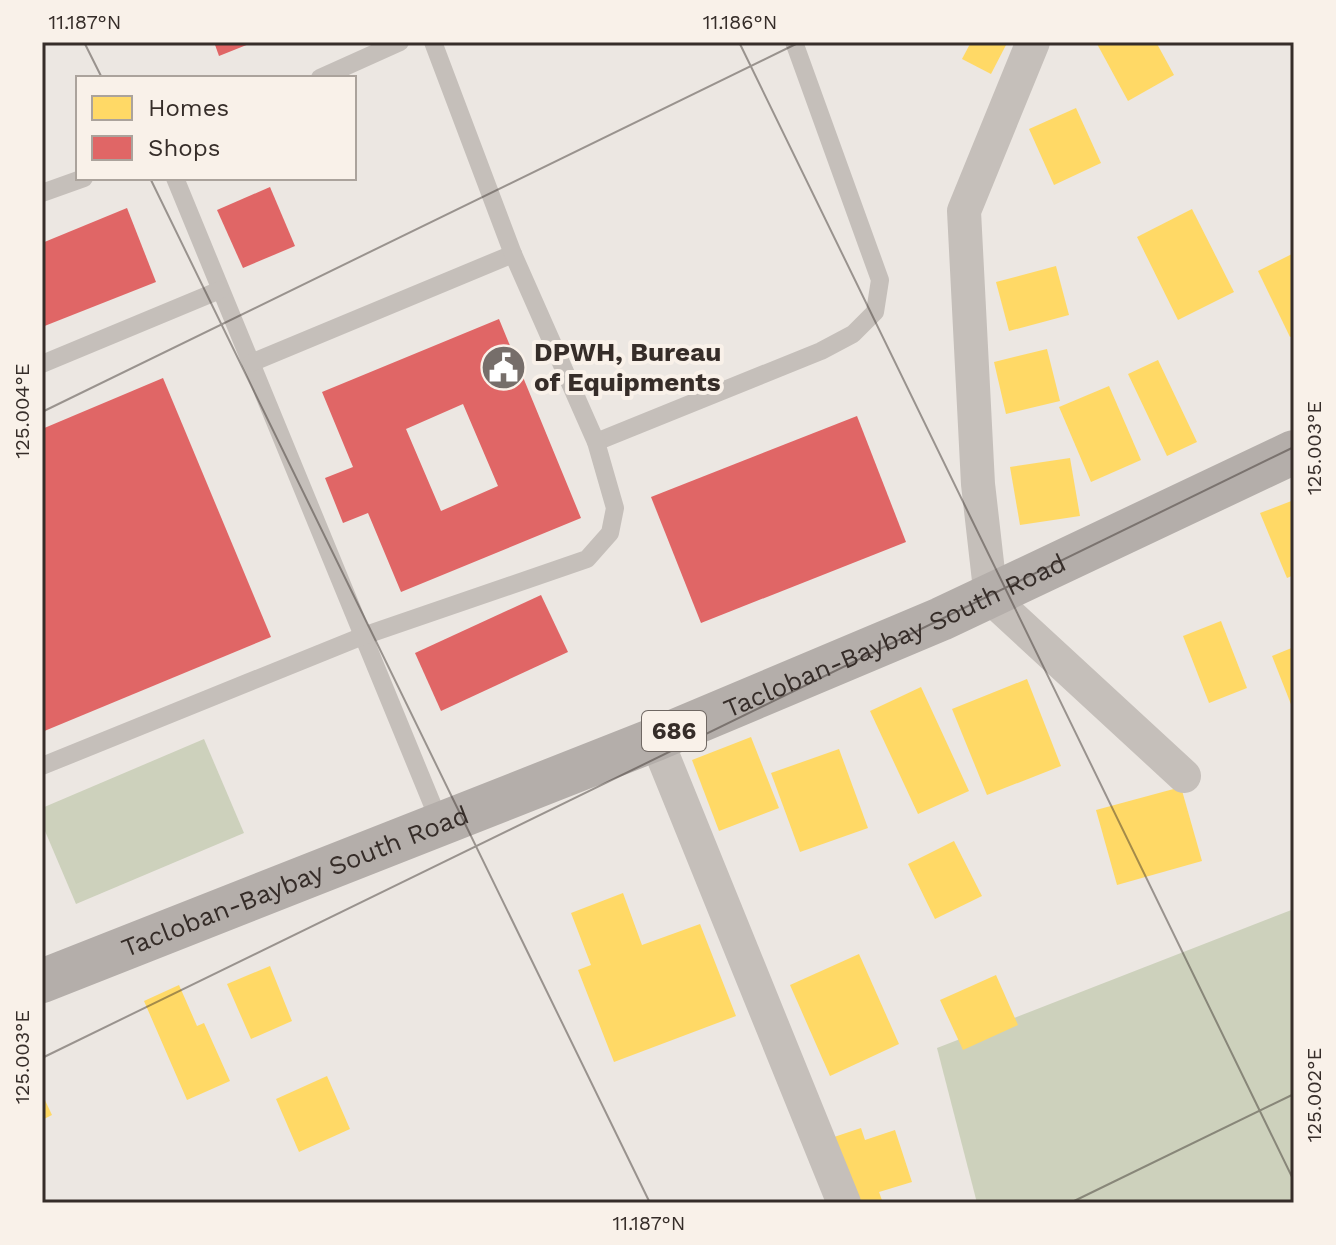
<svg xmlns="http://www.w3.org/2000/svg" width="1336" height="1245" font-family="'Work Sans',sans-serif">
	<rect width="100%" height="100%" fill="#ece7e2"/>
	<!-- green -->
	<g fill="#cdd1bc">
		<path d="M204,739l40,94 -168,71 -34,-80v-16z"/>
		<path d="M1294,909v294h-317l-40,-155z"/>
	</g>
	<!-- homes -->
	<g fill="#ffd966">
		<path d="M971,42l35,3 -15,29 -29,-15z"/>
		<path d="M1096,42h60l18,33 -46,26z"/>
		<path d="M1076,108l25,55 -47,22 -25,-56z"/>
		<path d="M1192,209l42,83 -56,28 -41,-83z"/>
		<path d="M1294,253v82l-4,2 -32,-66z"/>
		<path d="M1056,266l13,49 -60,16 -13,-49z"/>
		<path d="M1047,349l13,52 -54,13 -12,-52z"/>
		<path d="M1158,360l39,82 -30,14 -39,-82z"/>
		<path d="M1109,386l32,74 -50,22 -32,-75z"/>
		<path d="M1070,458l10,58 -60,9 -10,-58z"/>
		<path d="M1294,500v75l-7,3 -27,-65z"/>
		<path d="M1221,621l26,67 -38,15 -26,-67z"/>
		<path d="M1294,647v65l-22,-56z"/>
		<path d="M1027,679l34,87 -74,29 -35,-86z"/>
		<path d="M921,687l48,104 -51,23 -48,-103z"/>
		<path d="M751,737l28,71 -60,23 -27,-71z"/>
		<path d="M839,749l29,79 -68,24 -29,-79z"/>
		<path d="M1181,787l21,74 -85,24 -21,-75z"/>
		<path d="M954,841l28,55 -47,23 -27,-55z"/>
		<path d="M623,893l19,52 58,-21 36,92 -122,46 -36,-92 13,-5 -20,-52z"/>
		<path d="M859,954l40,90 -69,32 -40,-91z"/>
		<path d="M270,966l22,55 -41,18 -24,-55z"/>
		<path d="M996,975l22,50 -55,25 -23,-50z"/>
		<path d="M179,985l18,41 7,-3 26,58 -43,19 -43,-99z"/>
		<path d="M327,1076l23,53 -51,23 -23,-53z"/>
		<path d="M42,1094l10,21 -10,5z"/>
		<path d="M861,1128l4,12 30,-10 17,52 -33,10 4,11h-27l-22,-66z"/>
	</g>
	<!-- shops -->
	<g fill="#e06666" fill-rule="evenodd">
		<path d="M214,42h40l-35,14z"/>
		<path d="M270,187l25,59 -52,22 -26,-58z"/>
		<path d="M127,208l29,74 -114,45v-84z"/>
		<path d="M499,319l82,199 -180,74 -33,-79 -25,10 -18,-45 28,-11 -31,-75zM463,404l35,82 -57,25 -35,-82z"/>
		<path d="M163,378l108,259 -229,95v-303z"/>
		<path d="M857,416l49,126 -205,81 -50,-126z"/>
		<path d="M541,595l27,57 -127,59 -26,-58z"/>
	</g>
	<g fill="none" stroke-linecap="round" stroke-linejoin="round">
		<!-- lane -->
		<g stroke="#c5bfba" stroke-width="18">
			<path d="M320,78l80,-36"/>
			<path d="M175,178l265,645"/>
			<path d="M42,193l42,-15"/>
			<path d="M251,363l262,-109"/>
			<path d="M42,364l178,-74"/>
			<path d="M596,442l225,-91 32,-17 22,-22 5,-32 -86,-238"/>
			<path d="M42,766l321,-130 224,-77 23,-26 5,-25 -19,-66 -83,-188 -80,-212"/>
		</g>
		<!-- street -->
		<g stroke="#c5bfba" stroke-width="34">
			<path d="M1033,42l-69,169 14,273 13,114 193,178"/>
			<path d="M656,739l188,464"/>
		</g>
		<!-- primary -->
		<path stroke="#b4aeaa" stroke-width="44" id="s1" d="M42,981l614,-242 285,-120 353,-167"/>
	</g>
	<!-- ticks -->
	<path fill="none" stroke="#362d29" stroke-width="2" stroke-opacity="0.45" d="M84,42l18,36M739,42l555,1139M150,178l500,1025M42,412l758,-370M42,1058l1252,-611M1070,1203l224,-109"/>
	<!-- icons -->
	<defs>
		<symbol id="civic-disc" viewBox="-11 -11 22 22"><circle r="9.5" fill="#766e6a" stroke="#f9f1e9"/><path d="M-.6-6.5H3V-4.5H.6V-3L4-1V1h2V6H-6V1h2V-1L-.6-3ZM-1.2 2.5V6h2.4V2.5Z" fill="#fff"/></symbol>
	</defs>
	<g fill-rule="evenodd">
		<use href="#civic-disc" x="478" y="342" width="51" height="51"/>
	</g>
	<g text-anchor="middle" stroke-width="8" stroke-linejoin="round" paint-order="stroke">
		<!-- shield labels -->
		<rect fill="#f9f1e9" stroke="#706863" stroke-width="2" x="642" y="711" width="64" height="40" rx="6"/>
		<g font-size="24" font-weight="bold" fill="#362d29">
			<text x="674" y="739">686</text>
		</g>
		<!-- poi labels -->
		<g font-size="26" font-weight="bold" fill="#362d29" stroke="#f9f1e9" text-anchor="start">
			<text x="534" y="361">DPWH, Bureau<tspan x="534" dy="30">of Equipments</tspan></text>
		</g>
		<!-- street labels -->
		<g font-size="26" fill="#362d29" stroke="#f9f1e9">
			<text dy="9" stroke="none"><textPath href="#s1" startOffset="920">Tacloban-Baybay South Road</textPath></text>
			<text dy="9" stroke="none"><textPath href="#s1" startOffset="272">Tacloban-Baybay South Road</textPath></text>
		</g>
	</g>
	<!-- border -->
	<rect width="1336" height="1245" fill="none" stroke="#f9f1e9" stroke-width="88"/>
	<!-- legend -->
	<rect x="76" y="76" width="280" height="104" fill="#f9f1e9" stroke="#aba39c" stroke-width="2"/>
	<rect x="92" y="96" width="40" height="24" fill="#ffd966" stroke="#aba39c" stroke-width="2"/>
	<text x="148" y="116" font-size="24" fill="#362d29">Homes</text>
	<rect x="92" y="136" width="40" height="24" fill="#e06666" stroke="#aba39c" stroke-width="2"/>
	<text x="148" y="156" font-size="24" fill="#362d29">Shops</text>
	<rect x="44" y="44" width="1248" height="1157" fill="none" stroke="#362d29" stroke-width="3"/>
	<g font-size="20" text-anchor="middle" fill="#362d29">
		<text x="85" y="29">11.187°N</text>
		<text x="740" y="29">11.186°N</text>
		<text transform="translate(22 411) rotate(-90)" y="7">125.004°E</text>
		<text transform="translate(1314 448) rotate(-90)" y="7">125.003°E</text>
		<text transform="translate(22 1057) rotate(-90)" y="7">125.003°E</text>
		<text transform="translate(1314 1095) rotate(-90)" y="7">125.002°E</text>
		<text x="649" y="1230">11.187°N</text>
	</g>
</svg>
